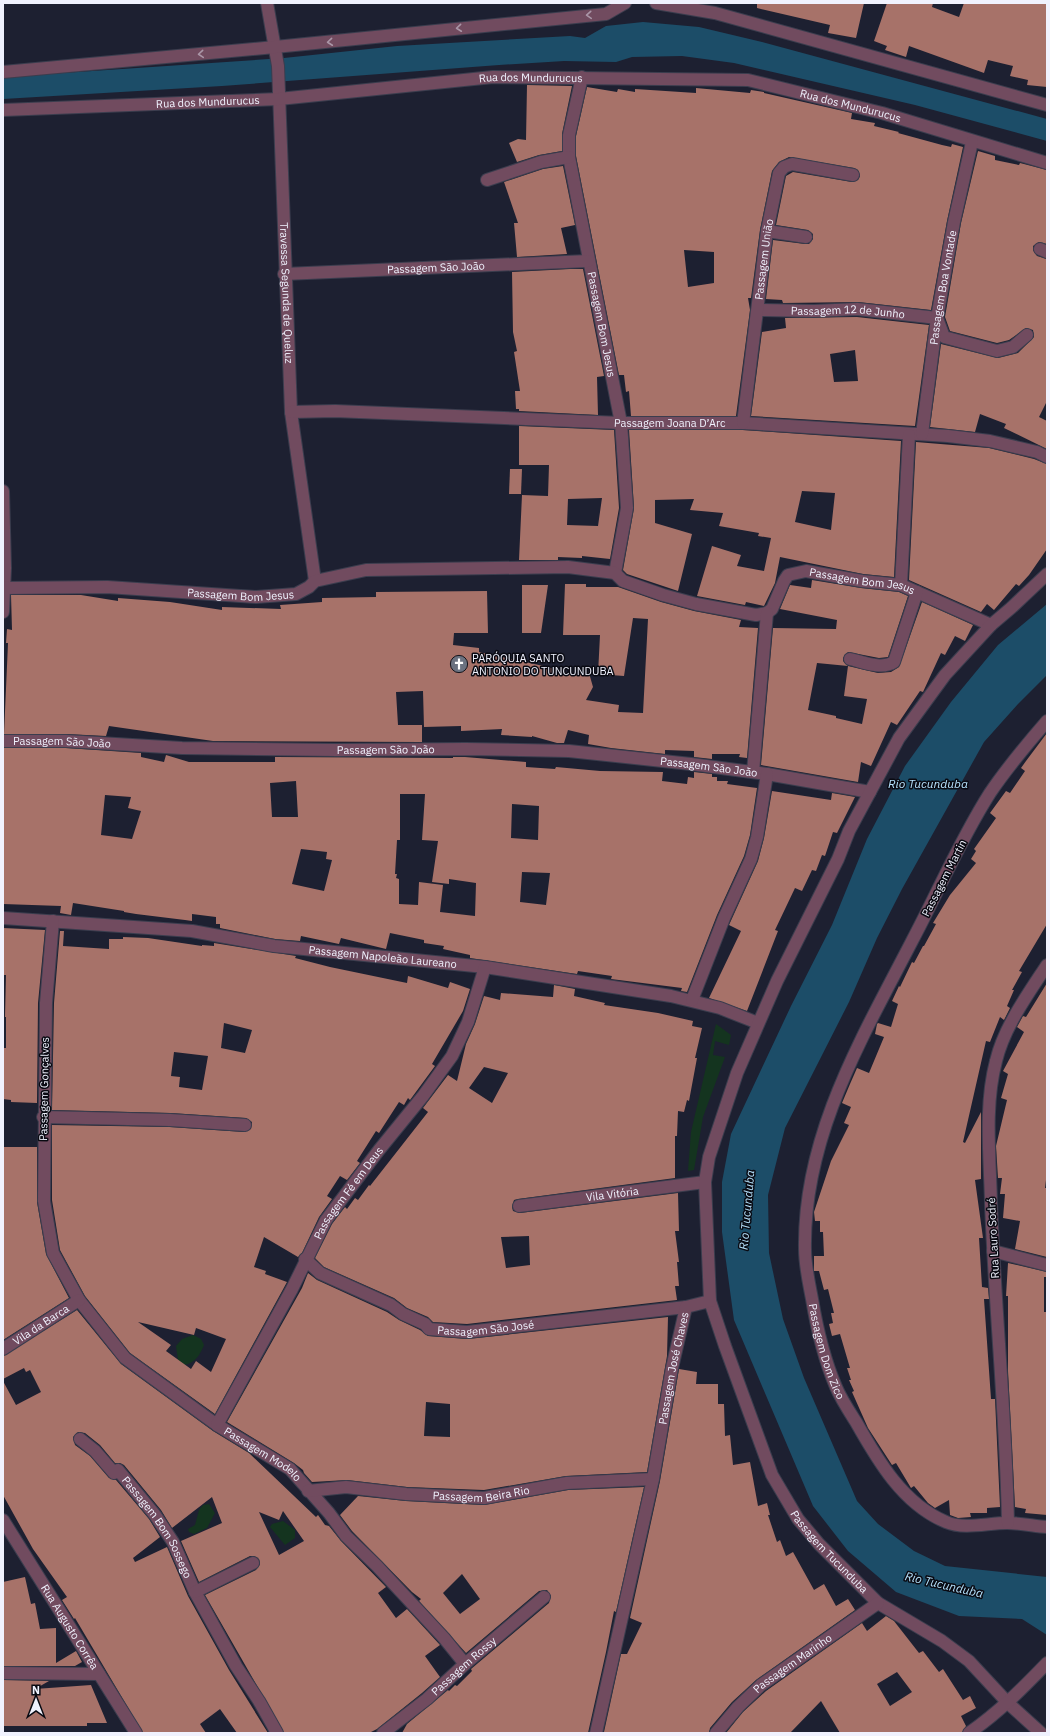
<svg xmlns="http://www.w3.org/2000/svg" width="1050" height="1736" font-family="'IBM Plex Sans',sans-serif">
	<rect width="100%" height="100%" fill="#1d2031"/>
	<!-- green -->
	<g fill="#14341f">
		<path d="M716,1024l15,11 -2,10 -14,-4 -2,14 12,2 -22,60 -9,53 -6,1 3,-39z"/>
		<path d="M193,1335l8,4 3,6c-4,10 -9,18 -20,20l-6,-5 -2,-14 6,-7z"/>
		<path d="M209,1504l6,9 -8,15 -13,6 -5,-2 -1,-3 7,-4 4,-15 4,-5z"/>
		<path d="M283,1521l12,9v8l-10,7 -15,-18 2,-3z"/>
	</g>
	<!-- water -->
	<g fill="#1c4d68">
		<path d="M643,22l56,5 63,15 285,77v22l-132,-36 -181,-42 -52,-7 -50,1 -16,5 -52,-1 -65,4 -277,21 -219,13v-22l281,-19 113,-12 173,-10 15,2 21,-12z"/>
		<path d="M1047,604v71l-29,29 -34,38 -82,147 -25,49 -28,64 -64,126 -17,67 1,58 14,66 21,59 53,123 21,23 36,27 31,15 102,11v58l-25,-16 -63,-3 -63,-24 -48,-41 -35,-45 -79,-186 -12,-88v-50l9,-48 60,-128 41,-81 35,-86 38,-73 46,-64 47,-57z"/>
	</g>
	<!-- building -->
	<g fill="#a77269" fill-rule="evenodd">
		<path d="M757,3h107l-8,35 -28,-5 2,-8 -73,-17z"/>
		<path d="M887,3h46l-1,4 27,10 5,-14h83v84l-20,-2 1,-5 -18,-4 3,-10 -25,-6 -4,13 -75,-27 -3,11 -21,-7 2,-4 -13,-5z"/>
		<path d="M527,85l45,1 -10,48v17l-23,4 -22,7 -8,-19 9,-4 8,1z"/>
		<path d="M587,87l30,5 1,-3 17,3v-3l61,4v-5l54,5 1,-3 13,2v1l88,20 -1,6 24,4 -1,3 25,6 -1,1 44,12 9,2 1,-3 11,3 -16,74 -16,89 -73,-8 -75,1 -1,-3 -16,-1 7,-59 32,4h4l4,-5v-5l-5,-4 -32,-5 10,-49 7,-4 59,10 6,-2 2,-4 -2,-6 -4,-2 -65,-11 -10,5 -7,9 -12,59 -9,68h-3l2,12 -14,106h-105l-2,-25 -3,1 -2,-17h-5l-43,-219v-20zM684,250l30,2v31l-26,4z"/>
		<path d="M978,151l17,5v4l24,5 1,-2 27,7v74l-8,-2 -6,4v4l4,6 10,3v142l-8,16 8,4v28l-43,-21 2,-4 -26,-10 -5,18 -45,-5 11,-83 57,14 20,-5 16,-16 -1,-7 -7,-2 -17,12 -12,3 -47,-12 -5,-14 16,-94z"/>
		<path d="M563,166l12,59 -14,3 6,26 -50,3 -3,-34h4l-14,-41 39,-13z"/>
		<path d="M570,269h13l21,107 -7,1 1,38 -79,-4v-2h-3l-1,-18h5l-6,-39 3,-1 -4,-19 -1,-60z"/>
		<path d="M857,317l72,8 -14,101 -164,-10 11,-84 24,-4 -1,-10zM855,350l3,31 -24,1 -4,-28z"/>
		<path d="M519,426l95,4 5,78 -9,51 -28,-3v2l-24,-1v3h-39l3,-65 26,1 1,-31h-30zM602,498l-4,28 -31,-1 1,-26z"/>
		<path d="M629,430h114l158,11 -7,136 -31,-3 -83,-17 -5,26 -11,23 -18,-4 -1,3 -48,-9 15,-50 29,9 -4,11 27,5 7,-33 -13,-2 1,-3 -40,-7 4,-13 -33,-3 4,-11 -39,1v23l37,11 -14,57 -51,-17 -4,-4 11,-62zM802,491l33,2 -4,37 -36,-8z"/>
		<path d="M916,442l73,6 45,11 13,5v85l-18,26 -10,11 -3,-2 -22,26 -7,-6 -6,8 -72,-32z"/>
		<path d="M510,469h12l-1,25h-12z"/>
		<path d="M812,580l49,8 38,4 9,4 -20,61 -9,1 -31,-6 -5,6v3l5,5 -31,-3 -9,47 28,6v2l26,6 5,-25 -23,-3 4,-30 30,7 13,-1 8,-5 23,-65 51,23 -8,16 -10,-5 -10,19 -4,-2 -18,39 -3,-1 -23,34 -6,-3 -20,44 -10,-4 -3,20 -97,-17 12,-137 63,1 1,-9 -57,-11 10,-24 21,3z"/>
		<path d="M565,584h21v3h32l43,15 33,9 47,9 -2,7 19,1 -11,130 -8,-1 1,-3h-28v5l-18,-2v-6l-29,-1v4l-54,-6 -23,-4 1,-9 -21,-5 -4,13h-7l-25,-7v1l-31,-2 1,-6 -41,2v-5l-37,1 -1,-36 -27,1 2,33h24v17l-209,-1 -104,-15 -3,10 -40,-2h-62l4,-91h-2l1,-14 5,1 -1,-35h70l37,6v-3l52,4 52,8v-3l59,2 -1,-4 42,-3v-4l54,-1v-5l111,-1 1,42h-34l-1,12 26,3v4l69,15 28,9 2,-7 11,4 4,14 -7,13 33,5 -1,7 25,1 5,-94 -15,-1 -9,58 -26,-2 2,-39h-37z"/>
		<path d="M522,585h26l-7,48h-19z"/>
		<path d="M1047,733v191l-28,47 3,1 -10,18h2l-7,16 3,2 -6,12 -4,-3 -10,25 -4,-1 -23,101 2,1 16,-31v67l-6,1 8,58h-4l3,49 6,1 1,11h-5l7,100h4l5,108 -13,1v5h-17l1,4 -13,1 -8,-3 -1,-15 -14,8 -7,-5 -14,-17 -3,2 -15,-25 -4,2 -24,-37 -16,-36 2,-1 -5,-11h2l-4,-12h3l-10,-34 -8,2 -3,-12 4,-1 -2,-10h3l-6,-24 -4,1 -5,-19h-5v-15h10l-1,-24h-3v-11h-5l-1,-9 17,-51 18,-36 -5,-2 7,-16 -9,-4 8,-19 7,-16 12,5 15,-36 -9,-3 2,-10 1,-1 13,4 7,-23 -6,-3 7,-15 1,1 12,-25 2,1 9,-17h1l12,-22 -3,-1 17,-28 26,-32 -5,-4 5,-8 -2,-2 22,-31 -6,-5 16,-22 4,2 15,-22 -4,-3 5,-7z"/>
		<path d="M3,748h63l75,5v4l23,5 2,-7 23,7h86v-5l178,1v-1h12l61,5v5l29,2 1,-2 44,4 63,1 -1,9 25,3 1,-7 6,1v-6l18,2v3h5v4h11l-1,3 30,4 -7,47 -6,21 -27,59 -30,77 -6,-1 1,-3 -71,-9 1,-3 -34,-5 -1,3 -107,-16v-3l-27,-6 1,-3 -20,-3v-3l-34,-7 -4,16 -45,-11 -2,6 -38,-8 -1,5 -25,-2 -55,-11v-4h-4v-7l-24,-3v7l-7,-1 -49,-6 -12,-2v-1l-51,-8 -2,12 -11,-2 1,-7 -58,-2zM296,781l2,36h-26l-2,-34zM400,794h25l-3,46 16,1 -6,41 17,2v-5l27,4 -1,33 -35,-4 3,-27 -24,-3 -1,23 -19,-1v-25l-3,-1 1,-4h-2l2,-34h3zM105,795l26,2 -3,11 13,3 -9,28 -31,-4zM512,804l27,2 -1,34 -27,-2zM301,849l26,3 -1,7 6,1 -8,31 -32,-7zM522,872l28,1 -4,32 -26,-3z"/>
		<path d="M772,791l59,9 1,-7 23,4 -18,36 -4,-1 -8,24 -3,-1 -6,16 -4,-1 -10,21 -7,-3 -20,42 3,1 -31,80 -38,-13 32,-67 -12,-6 29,-64 6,-23z"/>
		<path d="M3,928l42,2 -7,73 -1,100 -26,-1v-2l-8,-1v-51h3v-31h-1l1,-42h-3z"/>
		<path d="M60,931h4l-1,15 46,3v-10h14v-2l25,1 54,8v-1l12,1v-3l82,13 -1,2 35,9 77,16 1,-7 40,12 2,-6 20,7 -7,22 -31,53 3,2 -25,34 -2,-2 -4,7 -5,-3 -20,31 -3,-2 -19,30 3,2 -13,17 -7,-4 -13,20 5,3 -13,18 -17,36 -4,4 -34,-20 -10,30 12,4 -1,3 22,8 -72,132 -85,-61 -45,-57 -25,-46 -8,-50v-75l118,2 74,5 7,-3 1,-7 -6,-4 -76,-5 -118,-3 2,-107zM224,1023l28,7 -7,23 -24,-5zM174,1052l34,4 -6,34 -23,-3 1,-10 -9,-1zM138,1322l56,13 2,-7 30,11 -15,33 -15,-11 -5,8 -25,-18 5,-6z"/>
		<path d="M1047,983v189l-2,16h2v69l-32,-8 5,-28 -17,-3 2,-24h-5l2,-16h-4l-2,-32 11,-46 -6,-2 7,-24 -5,-3 21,-39 -7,-5 6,-11 3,1z"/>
		<path d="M554,985l21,4 -1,7 31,7 -1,2 54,8 35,8 -1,5 10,2 -7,30h2l-8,43 -2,-1 -3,12 -6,-1 -1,25h-2v42l-157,21 -4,1 -2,7 1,4 7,2 158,-20 1,38h-4l4,31h-2l2,24h-4l2,14 -210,24 -34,-2 -5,-5 -21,-9 -13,-10 -70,-31 -9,-9 17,-34 13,-17 2,2 8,-11 3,2 11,-15 1,1 58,-74 -5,-4 25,-33 9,6 9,-37 9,-20 9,-28 16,4 1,-7 52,4zM484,1067l24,6 -16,30 -23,-15zM529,1236l1,29 -24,3 -5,-31z"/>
		<path d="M3,1147h34v55l9,52 23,44 -66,42z"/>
		<path d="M1008,1263l39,9v5h-3v35h3v203l-22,-2 1,-4 -11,-2 -7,-136v-75h-2z"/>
		<path d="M308,1273l9,7 70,32 12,8 21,10 8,6 40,3 200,-22 -1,39 -20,116 -81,4 -82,14 -77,-3 -60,-7 -35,2 -8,-9 -1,-3 -9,-7 -67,-41 75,-134zM426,1402l24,2v33l-26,-1z"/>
		<path d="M77,1310l44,54 92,67 36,22 67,64 2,-2 7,10 4,1 12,15 45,46 -8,6 18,25 11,-9 33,36 -15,11 15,21 -18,16 -45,36 -8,4h-85l-79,-138 51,-25 4,-6 -1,-5 -5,-3h-4l-51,26 -18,-41 41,-18 -10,-26 -40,31 -11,-18 -37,-45 -4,-2h-5l-15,-18 -15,-12 -7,-1 -5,5 2,8 15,11 19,22 7,2 33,39 11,18 -27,21 2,4 32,-15 21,49 41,74 39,63h-31l-17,-24 -20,15 6,9h-63l-68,-115 -1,1 -12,-19 5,-3 -34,-48 -30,-54v-114l13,24 25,-13 -11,-22 -4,2 -2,-4 -21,11v-23zM283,1511l21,30 -25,14 -20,-43 20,8z"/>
		<path d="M679,1369l18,3 -1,12h22v20h6l1,32 5,-1 3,30 17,-3 8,44 9,-3 3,12h-2l9,27 3,-2 6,16 7,-4 21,38 10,-6 12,22 12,-7 7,11 -99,70 -24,22 -22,26 -1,5 -105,-1 17,-78h6l15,-31 -12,-5 30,-137z"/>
		<path d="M644,1487l-28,125 -2,-1 -8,41 -18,81h-186l5,-9 41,-34 1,1 6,-6 2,1 15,-15 -1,-2 78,-66 2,-7 -4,-6 -8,1 -73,62 -47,-52 2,-2 -9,-7 -60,-61 -12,-16 18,-19 48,5 78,4 84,-15zM462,1574l18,25 -20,15 -17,-21z"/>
		<path d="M25,1577l6,27 4,-1 5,26 16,-1v35l20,-12 6,11 -7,4h-72v-84z"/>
		<path d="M886,1616l8,5 25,32 4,-2 16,21 4,-3 20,31 7,-4 6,12 -15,8 5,10 -4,7h-122l-19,-32 -31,32h-64l17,-21 23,-21 96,-68 5,8zM897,1672l15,20 -22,14 -13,-22z"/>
		<path d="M3,1680l46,1 -14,8 56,-4 16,38h-20v3h-84z"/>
	</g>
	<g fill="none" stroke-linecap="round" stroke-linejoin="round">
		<defs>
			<g id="minor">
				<path id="s1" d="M267,3l11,63 13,346 24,169"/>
				<path d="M656,3l59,10 332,92"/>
				<path d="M3,72l272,-25 331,-33 19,-11"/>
				<path id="s2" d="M582,77l-13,58v22l52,266 6,85 -12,65"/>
				<path id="s3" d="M3,110l276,-11 214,-22 255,3 134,33 165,50"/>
				<path d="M487,180l54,-18 28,-5"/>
				<path d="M767,231l39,6"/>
				<path d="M1040,249l7,3"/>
				<path id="s4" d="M284,274l304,-13"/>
				<path id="s5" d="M758,310l56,1 43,-2 80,9 7,19 53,14 16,-4 14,-12"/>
				<path id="s6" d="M291,412l44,-1 286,12h122l205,13 42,5 47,11 10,5"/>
				<path id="s7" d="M743,423l24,-192 12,-58 5,-6 8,-3 61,11"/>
				<path id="s8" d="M922,434l15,-116 17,-96 18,-80"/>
				<path d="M3,491l2,77 -2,44"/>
				<path d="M901,585l8,-150"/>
				<path id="s9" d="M4,588l103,-1 149,10 40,-3 13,-7 6,-6 51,-11 202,-3 47,6 8,8 40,14 33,9 60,11 11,-2 5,-4 12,-28 4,-6 18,-4 56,10 39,4 90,40"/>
				<path d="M850,659c13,3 32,11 44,3l23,-70"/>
				<path id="s10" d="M1047,721c-20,23 -40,47 -57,72 -30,47 -52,99 -78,148 -50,97 -109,195 -107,308 0,17 4,34 7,50 5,30 12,60 24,88 5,12 13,24 20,35 22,39 47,82 90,100 19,8 41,1 61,1 13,0 27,3 40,4"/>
				<path id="s11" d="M3,741h63l116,7 155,2 129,-1 103,2 122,13 76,10 103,18"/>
				<path d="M753,772l14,-159"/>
				<path id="s12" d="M3,918l189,13 82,15 211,21 186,29 49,12 38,15"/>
				<path id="s13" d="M53,921l-7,82 -2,198 9,52 26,47 46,58 92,67 73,44 39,44 17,23 31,30 67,72 21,26"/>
				<path d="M692,1000l32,-82 27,-59 6,-22 10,-63"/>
				<path d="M43,1117l127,3 75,5"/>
				<path id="s14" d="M519,1206l186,-24"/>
				<path d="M993,1251l54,14"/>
				<path id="s15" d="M305,1259l15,14 71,32 12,9 22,10 4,5 38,3 219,-25"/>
				<path id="s16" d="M710,1301l15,45 47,129 26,44 21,25 59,59 64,38 27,20 39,42 33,30"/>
				<path id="s17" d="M3,1349l76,-49"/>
				<path id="s18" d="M217,1425l75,-136 34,-69 53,-70 44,-54 29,-40 16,-34 17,-55"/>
				<path id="s19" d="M80,1439l15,12 19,22 4,-3 37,45 18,27 22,50 41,74 23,35 18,32"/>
				<path id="s20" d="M308,1491l38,-4 60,7 78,4 83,-15 86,-4"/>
				<path id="s21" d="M3,1520l133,213"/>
				<path d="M1008,1523c-2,-107 -13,-213 -17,-320 -1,-46 -7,-97 5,-142 8,-34 32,-67 51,-96"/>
				<path d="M195,1592l58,-29"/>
				<path d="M3,1673l96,1"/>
				<path id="s22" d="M383,1733l44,-34 38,-35 79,-67"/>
				<path id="s23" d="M596,1733l57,-254 19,-111 14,-61 24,-6 -5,-119 4,-25 28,-84 40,-92 61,-122 11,-28 50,-93 46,-63 46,-50 20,-17 36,-34"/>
				<path id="s24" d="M716,1733l22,-26 23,-22 117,-82"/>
				<path d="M969,1733c29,-20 53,-44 78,-70"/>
			</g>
		</defs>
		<!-- minor casing -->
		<use href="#minor" stroke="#3b3d4e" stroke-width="14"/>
		<!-- minor -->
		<use href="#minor" stroke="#714b5f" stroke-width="12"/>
	</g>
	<!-- one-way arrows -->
	<defs><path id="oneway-chevron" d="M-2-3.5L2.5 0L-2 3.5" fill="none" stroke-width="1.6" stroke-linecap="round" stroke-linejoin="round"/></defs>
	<g stroke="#aa96a7">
		<use href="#oneway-chevron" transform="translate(589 15) rotate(176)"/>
		<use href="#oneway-chevron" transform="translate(459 28) rotate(174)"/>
		<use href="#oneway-chevron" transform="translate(330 42) rotate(174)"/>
		<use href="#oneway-chevron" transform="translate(201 54) rotate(175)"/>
	</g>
	<!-- icons -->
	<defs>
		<symbol id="church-disc" viewBox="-11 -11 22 22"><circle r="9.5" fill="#6b7280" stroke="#090a12"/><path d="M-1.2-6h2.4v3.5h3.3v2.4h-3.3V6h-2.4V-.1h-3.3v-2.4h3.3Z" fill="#fff"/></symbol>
	</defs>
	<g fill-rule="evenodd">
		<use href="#church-disc" x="449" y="654" width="20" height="20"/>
	</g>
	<g text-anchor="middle" stroke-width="3" stroke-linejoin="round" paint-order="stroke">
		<!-- street labels -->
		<g font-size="11" fill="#f0f2fe" stroke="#090a12">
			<text dy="4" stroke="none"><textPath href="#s3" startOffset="529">Rua dos Mundurucus</textPath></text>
			<text dy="4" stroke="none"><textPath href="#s3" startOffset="205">Rua dos Mundurucus</textPath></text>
			<text dy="4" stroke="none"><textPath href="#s3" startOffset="852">Rua dos Mundurucus</textPath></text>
			<text dy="4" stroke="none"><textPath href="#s7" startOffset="165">Passagem União</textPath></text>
			<text dy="4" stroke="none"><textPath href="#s4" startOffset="152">Passagem São João</textPath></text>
			<text dy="4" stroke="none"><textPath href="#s8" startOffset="148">Passagem Boa Vontade</textPath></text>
			<text dy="4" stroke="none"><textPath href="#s1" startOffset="291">Travessa Segunda de Queluz</textPath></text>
			<text dy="4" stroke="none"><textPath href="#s5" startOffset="90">Passagem 12 de Junho</textPath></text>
			<text dy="4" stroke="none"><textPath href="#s2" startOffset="252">Passagem Bom Jesus</textPath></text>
			<text dy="4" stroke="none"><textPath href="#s6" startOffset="379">Passagem Joana D’Arc</textPath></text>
			<text dy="4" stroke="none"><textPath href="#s9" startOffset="897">Passagem Bom Jesus</textPath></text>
			<text dy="4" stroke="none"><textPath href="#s9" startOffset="237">Passagem Bom Jesus</textPath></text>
			<text dy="4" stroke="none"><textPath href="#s11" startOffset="59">Passagem São João</textPath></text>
			<text dy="4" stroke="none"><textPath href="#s11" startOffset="383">Passagem São João</textPath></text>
			<text dy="4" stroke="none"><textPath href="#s11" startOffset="707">Passagem São João</textPath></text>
			<text transform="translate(944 878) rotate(-63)" y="4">Passagem Martin</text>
			<text dy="4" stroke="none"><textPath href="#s12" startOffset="382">Passagem Napoleão Laureano</textPath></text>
			<text transform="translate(44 1089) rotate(-89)" y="4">Passagem Gonçalves</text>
			<text dy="4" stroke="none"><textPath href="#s18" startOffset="267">Passagem Fé em Deus</textPath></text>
			<text dy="4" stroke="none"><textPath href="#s14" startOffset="94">Vila Vitória</textPath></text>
			<text transform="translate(993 1238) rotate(-93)" y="4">Rua Lauro Sodré</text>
			<text dy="4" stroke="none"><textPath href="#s17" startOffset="45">Vila da Barca</textPath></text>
			<text dy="4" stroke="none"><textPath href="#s15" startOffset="201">Passagem São José</textPath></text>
			<text dy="4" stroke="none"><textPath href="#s10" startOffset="694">Passagem Dom Zico</textPath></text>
			<text dy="4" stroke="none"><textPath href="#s23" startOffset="373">Passagem José Chaves</textPath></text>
			<text dy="4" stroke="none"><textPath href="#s13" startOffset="629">Passagem Modelo</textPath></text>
			<text dy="4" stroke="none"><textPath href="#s20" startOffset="174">Passagem Beira Rio</textPath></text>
			<text dy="4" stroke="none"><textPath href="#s19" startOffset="123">Passagem Bom Sossego</textPath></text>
			<text dy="4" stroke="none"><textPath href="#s16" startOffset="281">Passagem Tucunduba</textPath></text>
			<text dy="4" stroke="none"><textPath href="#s21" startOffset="126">Rua Augusto Corrêa</textPath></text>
			<text dy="4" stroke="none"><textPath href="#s24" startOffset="104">Passagem Marinho</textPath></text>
			<text dy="4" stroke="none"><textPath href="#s22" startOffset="105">Passagem Rossy</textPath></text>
		</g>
		<!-- poi labels -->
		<g font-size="11" fill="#f0f2fe" stroke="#090a12" text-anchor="start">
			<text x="472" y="662">PARÓQUIA SANTO<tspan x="472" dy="13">ANTONIO DO TUNCUNDUBA</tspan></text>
		</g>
		<!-- water labels -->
		<g font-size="12" font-style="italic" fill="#b4e0fb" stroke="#090a12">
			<text x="928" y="788">Rio Tucunduba</text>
			<text transform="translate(747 1210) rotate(-85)" y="4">Rio Tucunduba</text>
			<text transform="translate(944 1585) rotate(13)" y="4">Rio Tucunduba</text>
		</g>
	</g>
	<!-- border -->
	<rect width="1050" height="1736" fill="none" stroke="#f0f2fe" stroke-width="8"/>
	<!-- north arrow -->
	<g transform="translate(36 1700)" stroke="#090a12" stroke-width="3" paint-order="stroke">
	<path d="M0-3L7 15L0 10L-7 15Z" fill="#f0f2fe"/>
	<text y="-6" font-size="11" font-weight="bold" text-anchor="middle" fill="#f0f2fe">N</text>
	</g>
</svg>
